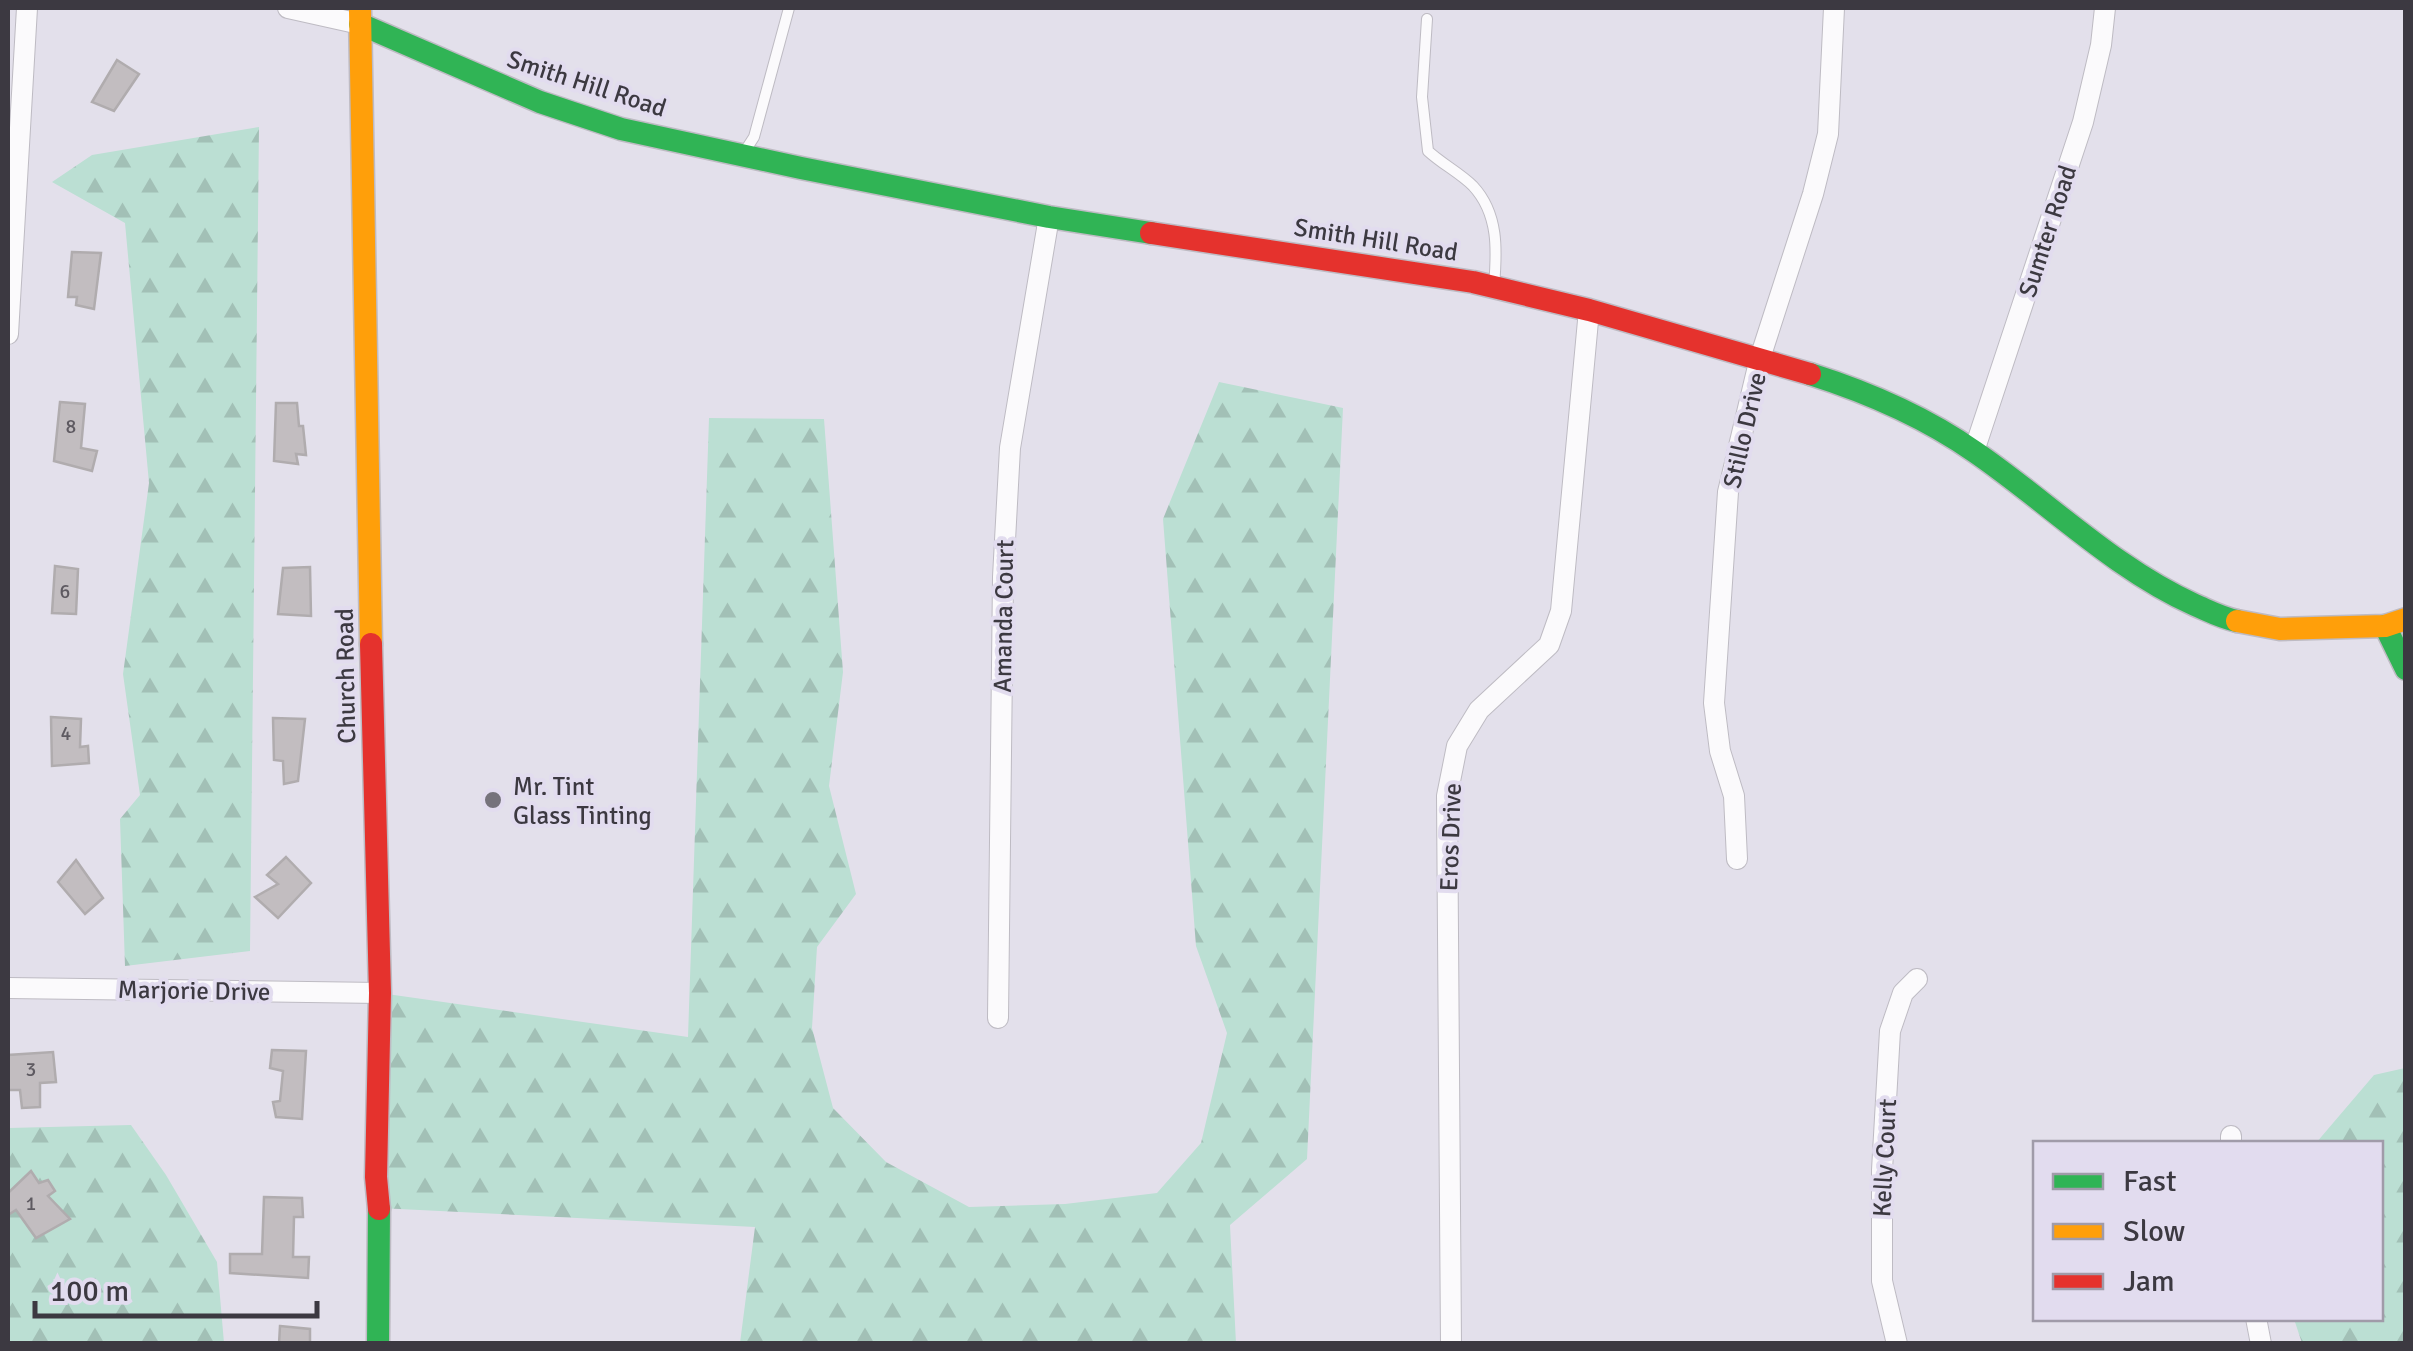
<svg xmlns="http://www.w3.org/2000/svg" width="2413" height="1351" font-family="Signika,sans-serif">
	<defs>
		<pattern id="forest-firs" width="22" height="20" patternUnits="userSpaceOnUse" patternTransform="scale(2.5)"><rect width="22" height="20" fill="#bbdfd3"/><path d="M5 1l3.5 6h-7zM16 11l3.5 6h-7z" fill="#a2c0b6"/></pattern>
	</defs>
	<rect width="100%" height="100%" fill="#e3e0eb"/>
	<!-- forest -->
	<g fill="url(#forest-firs)">
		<path d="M259,127l-9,824 -125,15 -5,-147 20,-24 -17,-121 26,-191 -24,-260 -73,-41 40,-27z"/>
		<path d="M1219,382l124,26 -36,751 -77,66 6,118h-496l15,-116 -376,-19 1,-215 308,44 21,-619 115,1 19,253 -14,114 27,108 -39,53 -5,81 21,80 53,54 83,45 96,-3 92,-11 44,-50 26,-110 -31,-87 -33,-427z"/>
		<path d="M2405,1068v275h-103l-8,-24 86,-1v-174l-64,-1 58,-68z"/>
		<path d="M131,1125l35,50 51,87 7,81 -216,1v-216z"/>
	</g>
	<!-- building -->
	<g fill="#c2bdc0" stroke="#b0acae" stroke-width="2.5">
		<path d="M117,60l22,14 -25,37 -22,-9z"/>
		<path d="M72,252l29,1 -7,56 -18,-4 1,-8h-9z"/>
		<path d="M60,402l25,2 -4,44 16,3 -5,20 -38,-10z"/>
		<path d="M276,403h21l2,23h4l3,29 -10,-1 2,10 -24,-3z"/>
		<path d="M55,566l23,3 -2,45 -24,-1z"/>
		<path d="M310,567l1,49 -33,-2 5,-46z"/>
		<path d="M51,717l30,2 -1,28 8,-1 1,17 -37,3z"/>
		<path d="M273,718l32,1 -7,62 -14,3 -1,-23 -9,-1z"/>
		<path d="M286,857l25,26 -33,35 -23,-21 23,-13 -11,-9z"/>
		<path d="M76,860l27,38 -18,16 -27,-32z"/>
		<path d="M272,1050l34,1 -4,68 -26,-2 -3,-15 7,-1 3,-30 -13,-3z"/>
		<path d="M53,1052l3,30 -16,1v24l-18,1 -2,-18h-12v-35z"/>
		<path d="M31,1171l8,12 9,-3 7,11 -7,5 22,23 -34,19 -20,-28 -8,5v-22z"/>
		<path d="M264,1197l38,1 1,19h-9l-1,40h16l-1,21 -78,-5v-19h32z"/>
		<path d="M280,1326l30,3v15h-31z"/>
	</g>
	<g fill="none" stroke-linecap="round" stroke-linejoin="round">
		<defs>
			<g id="lane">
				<path d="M1427,19l-5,78 6,54c14,13 32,22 45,35 26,28 24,65 21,100"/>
				<path d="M743,154l11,-17 35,-129"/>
			</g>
			<g id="street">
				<path d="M288,8l72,16"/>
				<path d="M8,334l19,-326"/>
				<path d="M1974,451l109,-329 18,-77 4,-37"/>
				<path d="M1737,859l-3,-63 -14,-45 -6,-48 14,-211 32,-134 53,-164 15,-60 6,-126"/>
				<path d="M8,988l372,5"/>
				<path d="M998,1018l5,-441 7,-129 39,-231"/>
				<path d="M2231,1144v-8"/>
				<path d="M2256,1318l5,26"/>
				<path d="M1451,1344l-4,-548 10,-50 22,-36 70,-65 12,-34 28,-301"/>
				<path d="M1897,1344l-15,-63v-111l8,-139 13,-38 14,-14"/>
			</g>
			<g id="fast">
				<path d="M360,24l180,78 81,27 180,39 248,49 102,16"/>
				<path d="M1810,374c57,18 115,43 165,78 73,50 138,116 220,153 14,6 27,13 42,16"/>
				<path d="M2385,626l21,43"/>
				<path d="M378,1344l1,-135"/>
			</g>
			<g id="slow">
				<path d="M360,10l11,634"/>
				<path d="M2237,621l43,8 105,-3 21,-7"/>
			</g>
			<g id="jam">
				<path d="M1151,233l322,49 116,28 221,64"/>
				<path d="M371,644l9,349 -4,184 3,32"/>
			</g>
		</defs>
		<!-- lane casing -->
		<use href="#lane" stroke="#bebbc3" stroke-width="12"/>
		<!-- street casing -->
		<use href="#street" stroke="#bebbc3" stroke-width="22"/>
		<!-- fast casing -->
		<use href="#fast" stroke="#bebbc3" stroke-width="25"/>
		<!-- slow casing -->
		<use href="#slow" stroke="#bebbc3" stroke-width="25"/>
		<!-- jam casing -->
		<use href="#jam" stroke="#bebbc3" stroke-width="25"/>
		<!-- lane -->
		<use href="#lane" stroke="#fbfafc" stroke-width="10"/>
		<!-- street -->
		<use href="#street" stroke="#fbfafc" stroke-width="20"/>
		<!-- fast -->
		<use href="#fast" stroke="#30b455" stroke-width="22"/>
		<!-- slow -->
		<use href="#slow" stroke="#ff9f0a" stroke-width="22"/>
		<!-- jam -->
		<use href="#jam" stroke="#e5322d" stroke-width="22"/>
	</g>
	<!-- markers -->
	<circle fill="#76737c" stroke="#e2dcef" stroke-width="4" cx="493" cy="800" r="10"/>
	<g text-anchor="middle" stroke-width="8" stroke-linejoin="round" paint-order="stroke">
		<!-- number labels -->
		<g font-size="20" fill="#5e5a61">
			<text x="71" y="433">8</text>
			<text x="65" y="598">6</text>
			<text x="66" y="740">4</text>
			<text x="31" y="1076">3</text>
			<text x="31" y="1210">1</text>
		</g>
		<!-- street labels -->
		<g font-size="25" fill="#3c3941" stroke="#e2dcef">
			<text transform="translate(587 83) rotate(18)" y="9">Smith Hill Road</text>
			<text transform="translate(2047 231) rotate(-72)" y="9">Sumter Road</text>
			<text transform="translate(1376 239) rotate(9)" y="9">Smith Hill Road</text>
			<text transform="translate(1744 430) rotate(-77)" y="9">Stillo Drive</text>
			<text transform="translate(1003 616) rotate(-89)" y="9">Amanda Court</text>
			<text transform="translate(345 676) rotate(-91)" y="9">Church Road</text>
			<text transform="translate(1450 837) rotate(-88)" y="9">Eros Drive</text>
			<text transform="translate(194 990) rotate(1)" y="9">Marjorie Drive</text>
			<text transform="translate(1884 1158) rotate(-87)" y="9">Kelly Court</text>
		</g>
		<!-- poi labels -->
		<g font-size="25" fill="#3c3941" stroke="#e2dcef" text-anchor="start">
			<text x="513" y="795">Mr. Tint<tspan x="513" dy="29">Glass Tinting</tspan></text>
		</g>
	</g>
	<!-- border -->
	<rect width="2413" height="1351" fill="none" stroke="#3c3941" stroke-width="20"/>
	<!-- legend -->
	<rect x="2033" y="1141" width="350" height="180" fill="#e2dcef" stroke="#a09ba9" stroke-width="2.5"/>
	<rect x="2053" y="1174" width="50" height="15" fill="#30b455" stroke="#a09ba9" stroke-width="2.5"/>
	<text x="2123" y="1191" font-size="30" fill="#3c3941">Fast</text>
	<rect x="2053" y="1224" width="50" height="15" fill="#ff9f0a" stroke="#a09ba9" stroke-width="2.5"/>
	<text x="2123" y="1241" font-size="30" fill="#3c3941">Slow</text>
	<rect x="2053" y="1274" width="50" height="15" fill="#e5322d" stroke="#a09ba9" stroke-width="2.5"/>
	<text x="2123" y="1291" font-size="30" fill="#3c3941">Jam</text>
	<!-- scale -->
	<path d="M35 1301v15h282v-15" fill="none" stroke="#3c3941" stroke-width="5"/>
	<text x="50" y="1301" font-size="30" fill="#3c3941" stroke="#e2dcef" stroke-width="8" paint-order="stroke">100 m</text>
</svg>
